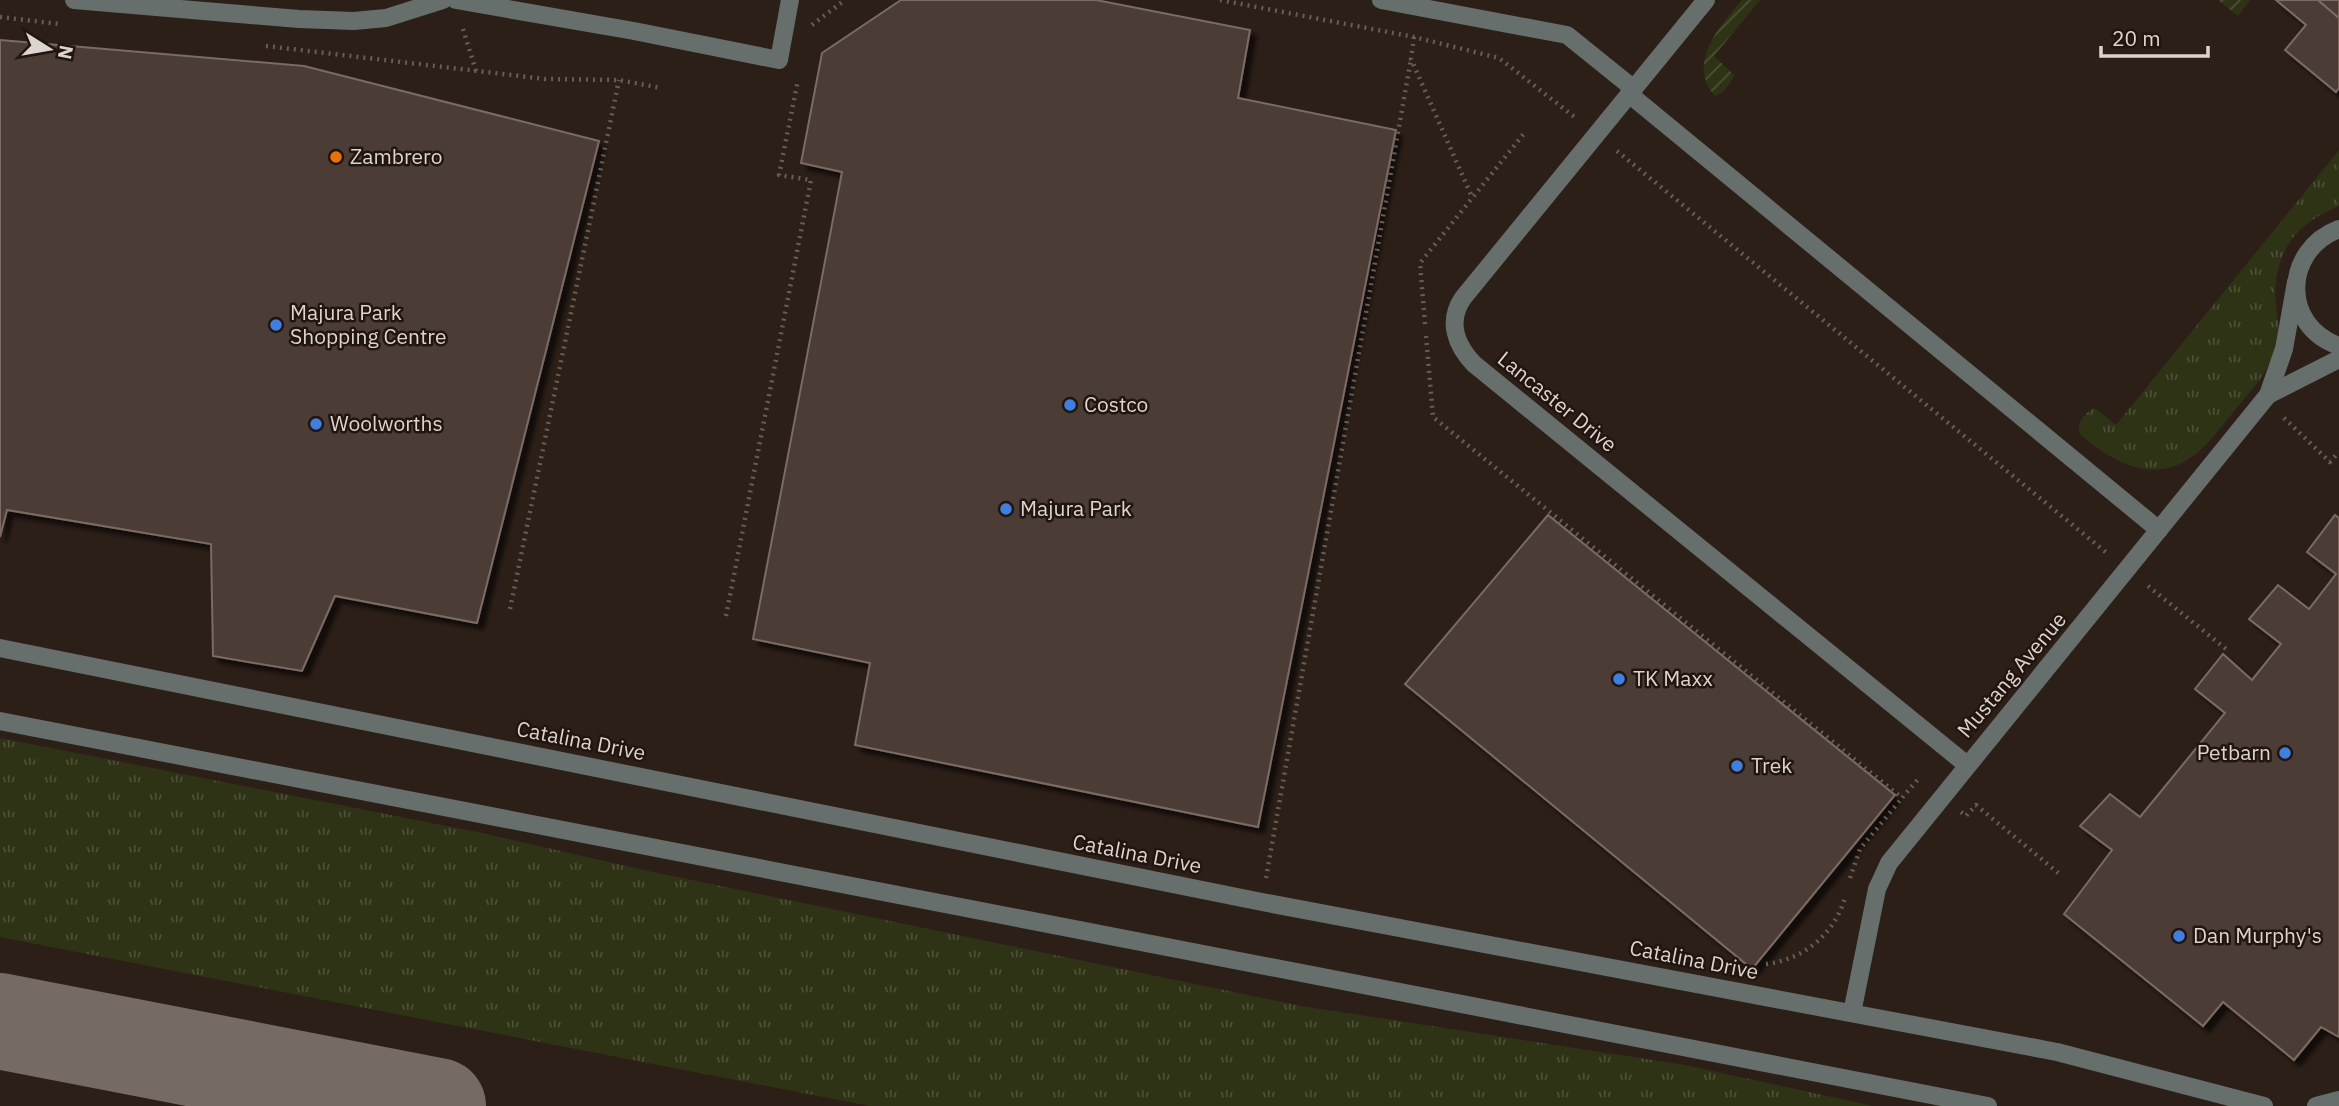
<svg xmlns="http://www.w3.org/2000/svg" width="2339" height="1106" font-family="'IBM Plex Sans',sans-serif">
	<defs>
		<pattern id="grass-tufts" width="24" height="20" patternUnits="userSpaceOnUse" patternTransform="scale(1.75)"><rect width="24" height="20" fill="#2f3315"/><path d="M3 7l-1-3M5 7V3M7 7l1-3M15 17l-1-3M17 17v-4M19 17l1-3" fill="none" stroke="#4d5036"/></pattern>
		<pattern id="garden-furrows" width="10" height="10" patternUnits="userSpaceOnUse" patternTransform="scale(1.75)"><rect width="10" height="10" fill="#2f3315"/><path d="M-1 1l2-2M0 10L10 0M9 11l2-2" fill="none" stroke="#4d5036"/></pattern>
		<filter id="shadow"><feDropShadow dx="6" dy="6" stdDeviation="2" flood-color="#0009"/></filter>
	</defs>
	<rect width="100%" height="100%" fill="#2c1f18"/>
	<!-- grass -->
	<g fill="url(#grass-tufts)">
		<path d="M2339,150v56c-23,10 -45,23 -55,47 -8,17 -10,34 -8,52 1,13 4,25 1,38 -6,27 -25,46 -42,67 -12,15 -24,31 -39,44 -41,32 -82,9 -115,-19 -7,-10 3,-20 11,-26h4l20,16z"/>
		<path d="M0,738l482,95 166,38 653,135 384,59 188,41h-1003l-870,-169z"/>
	</g>
	<!-- garden -->
	<g fill="url(#garden-furrows)">
		<path d="M1742,0h18l-46,56 20,19c-2,7 -12,20 -19,21 -29,-33 5,-70 27,-96z"/>
		<path d="M2218,0h32l-12,16z"/>
	</g>
	<g fill="none" stroke-linecap="round" stroke-linejoin="round">
		<!-- taxiway -->
		<path stroke="#756a64" stroke-width="96" d="M0,1021l438,85"/>
	</g>
	<!-- building -->
	<g fill="#4b3d36" stroke="#7b6a63" stroke-width="2" filter="url(#shadow)">
		<path d="M901,0h195l154,30 -12,68 158,32 -138,697 -403,-82 15,-82 -117,-24 89,-467 -41,-9 21,-110z"/>
		<path d="M2276,0h42l21,18v70l-3,4 -51,-42 21,-25z"/>
		<path d="M2318,0h21v18z"/>
		<path d="M0,40l304,26 295,75 -122,482 -142,-27 -33,75 -89,-15 -2,-112 -204,-34 -7,27z"/>
		<path d="M1548,515l347,280 -143,174 -347,-285z"/>
		<path d="M2335,515l4,3v519l-18,-10 -27,33 -71,-58 -20,24 -139,-112 48,-64 -32,-24 30,-32 30,23 85,-104 -30,-24 28,-35 29,26 29,-36 -32,-25 29,-34 31,24 27,-35 -29,-22z"/>
	</g>
	<g fill="none" stroke-linecap="round" stroke-linejoin="round">
		<!-- path -->
		<g stroke="#685c56" stroke-width="4.5" stroke-dasharray="2 5" stroke-linecap="butt">
			<path d="M1220,0l194,37 85,21 78,61"/>
			<path d="M0,17l59,7"/>
			<path d="M812,25l33,-25"/>
			<path d="M463,29l13,42"/>
			<path d="M1414,37l-3,22 61,138"/>
			<path d="M266,46l279,33 74,1 42,8"/>
			<path d="M1617,151l491,403"/>
			<path d="M1425,324l-5,-61 106,-132"/>
			<path d="M1426,336l7,81 469,381 17,-20"/>
			<path d="M2284,418l46,44 9,-10"/>
			<path d="M2148,586l78,63"/>
			<path d="M510,609l109,-529"/>
			<path d="M726,616l85,-436 -32,-5 19,-95"/>
			<path d="M1961,812l5,4 10,-11 86,71"/>
			<path d="M1266,878l145,-819"/>
			<path d="M1850,878l10,-29 42,-51"/>
			<path d="M1766,964c37,-4 69,-30 79,-67"/>
		</g>
		<!-- minor -->
		<g stroke="#676f6c" stroke-width="18">
			<path d="M74,0l225,19 55,2 32,-3 57,-18"/>
			<path d="M456,0l178,31 145,29 11,-60"/>
			<path d="M1381,0l186,35 67,54"/>
			<path d="M1706,0l-243,298c-16,23 -7,47 11,66l493,401"/>
			<path d="M1629,94l530,436"/>
			<path d="M2339,229c-56,21 -58,97 0,117"/>
			<path d="M2268,395l71,-36"/>
			<path d="M0,648l1262,254 795,150 207,54"/>
			<path d="M0,721l1988,385"/>
			<path d="M1852,1013l25,-124 12,-26 379,-468 16,-46 12,-67"/>
			<path d="M2316,1106l23,-6"/>
		</g>
	</g>
	<!-- markers -->
	<circle fill="#e8710a" stroke="#22150f" stroke-width="2.5" cx="336" cy="157" r="7"/>
	<g fill="#3f7fe0" stroke="#22150f" stroke-width="2.5">
		<circle cx="276" cy="325" r="7"/>
		<circle cx="1070" cy="405" r="7"/>
		<circle cx="316" cy="424" r="7"/>
		<circle cx="1006" cy="509" r="7"/>
		<circle cx="1619" cy="679" r="7"/>
		<circle cx="2285" cy="753" r="7"/>
		<circle cx="1737" cy="766" r="7"/>
		<circle cx="2179" cy="936" r="7"/>
	</g>
	<g text-anchor="middle" stroke-width="5" stroke-linejoin="round" paint-order="stroke">
		<!-- poi labels -->
		<g font-size="21" fill="#ddd4cf" stroke="#22150f" text-anchor="start">
			<text x="350" y="164">Zambrero</text>
			<text x="290" y="320">Majura Park<tspan x="290" dy="24">Shopping Centre</tspan></text>
			<text x="1084" y="412">Costco</text>
			<text x="330" y="431">Woolworths</text>
			<text x="1020" y="516">Majura Park</text>
			<text x="1633" y="686">TK Maxx</text>
			<text x="2271" y="760" text-anchor="end">Petbarn</text>
			<text x="1751" y="773">Trek</text>
			<text x="2193" y="943">Dan Murphy's</text>
		</g>
		<!-- street labels -->
		<g font-size="21" fill="#ddd4cf" stroke="#22150f">
			<text transform="translate(1557 402) rotate(39)" y="7">Lancaster Drive</text>
			<text transform="translate(2012 675) rotate(-50)" y="7">Mustang Avenue</text>
			<text transform="translate(581 741) rotate(11)" y="7">Catalina Drive</text>
			<text transform="translate(1137 854) rotate(11)" y="7">Catalina Drive</text>
			<text transform="translate(1694 960) rotate(11)" y="7">Catalina Drive</text>
		</g>
	</g>
	<!-- north arrow -->
	<g transform="translate(49 49) rotate(101)" stroke="#22150f" stroke-width="5" paint-order="stroke">
	<path d="M0-5L12 26L0 18L-12 26Z" fill="#ddd4cf"/>
	<text y="-10" font-size="19" font-weight="bold" text-anchor="middle" fill="#ddd4cf">N</text>
	</g>
	<!-- scale -->
	<path d="M2101 46v10h107v-10" fill="none" stroke="#ddd4cf" stroke-width="3.5"/>
	<text x="2112" y="46" font-size="21" fill="#ddd4cf" stroke="#22150f" stroke-width="5" paint-order="stroke">20 m</text>
</svg>
